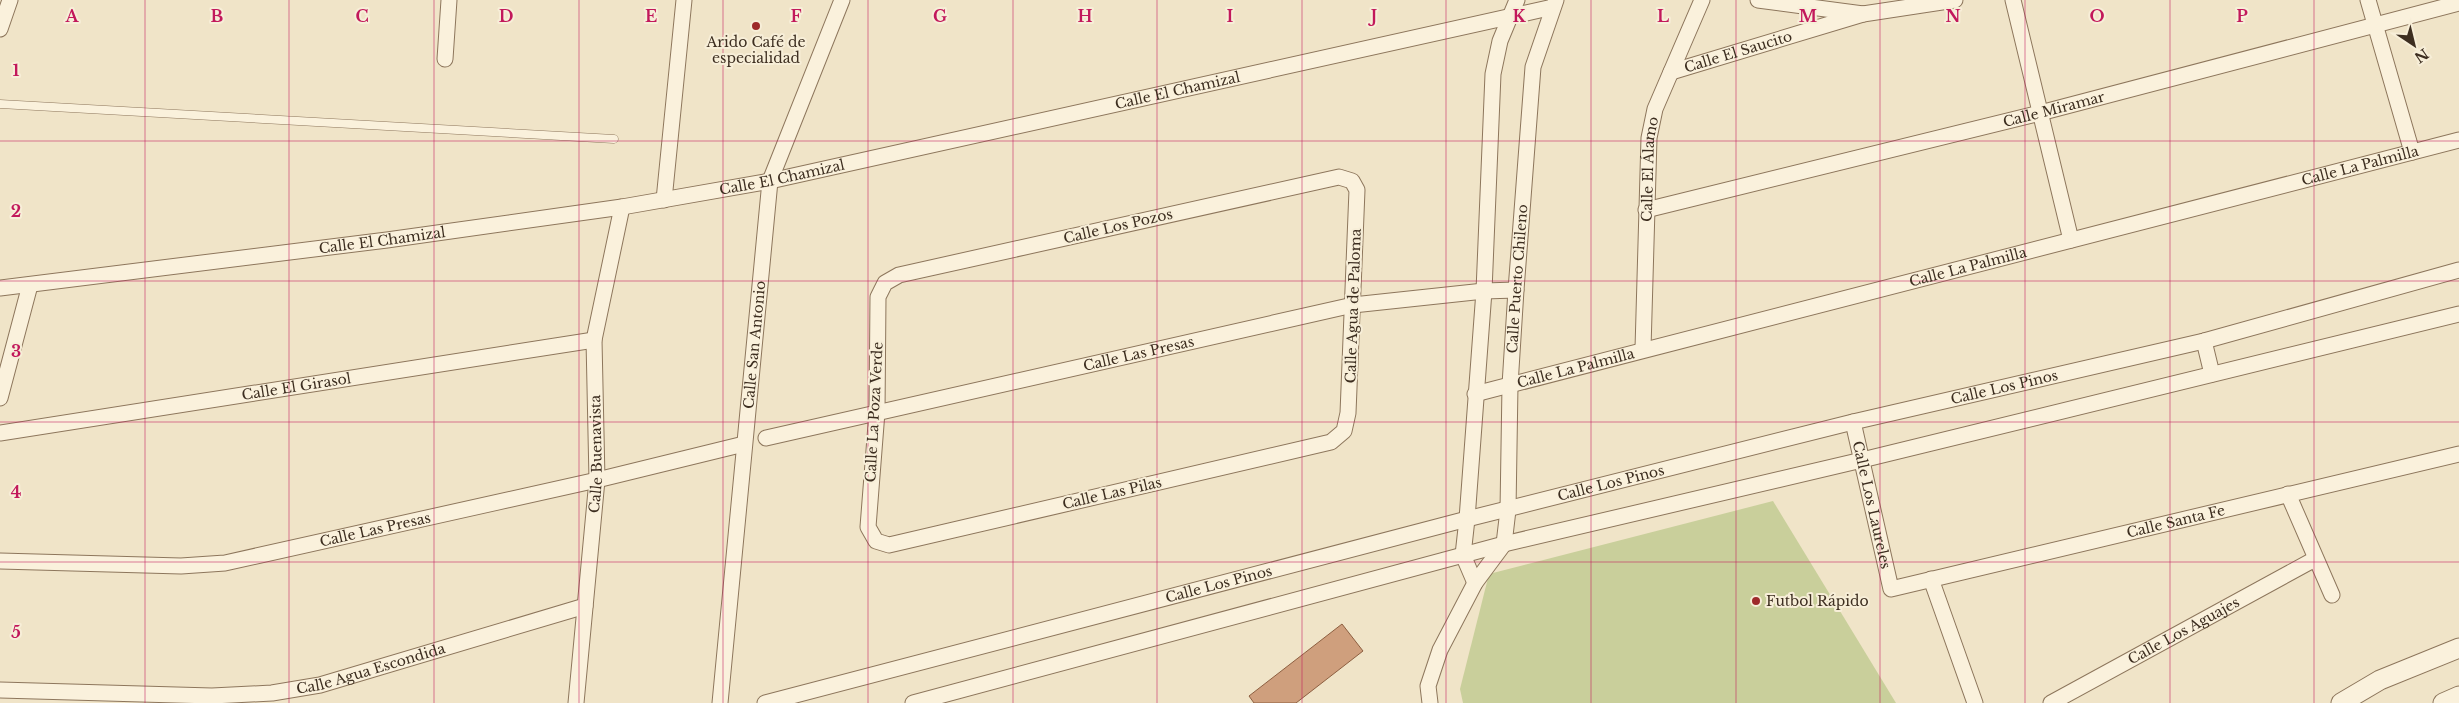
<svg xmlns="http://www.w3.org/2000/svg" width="2459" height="703" font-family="'Libre Baskerville',serif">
	<rect width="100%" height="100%" fill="#f0e4c8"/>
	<!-- green -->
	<path fill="#c9cf9b" d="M1773,501l123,202h-433l-3,-14 29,-115z"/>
	<!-- building -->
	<path fill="#cf9f7d" stroke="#8d5f41" d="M1342,624l21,27 -67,52h-42l-5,-7z"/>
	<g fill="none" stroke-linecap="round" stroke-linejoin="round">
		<defs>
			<path id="service" d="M0,104l614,35"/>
			<g id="minor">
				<path d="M1758,0l105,14 92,-14"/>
				<path d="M2013,0l58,240"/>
				<path d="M2368,0l44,152"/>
				<path d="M0,29l10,-29"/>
				<path d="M445,59l4,-59"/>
				<path id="s1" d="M1671,72l192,-58"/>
				<path d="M1339,177l13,4 5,9 -9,223 -4,18 -13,11 -442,103 -13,-4 -8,-14 9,-115 1,-115 7,-14 14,-8z"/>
				<path d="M664,200l20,-200"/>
				<path id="s2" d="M1646,210l394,-97 419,-110"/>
				<path id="s3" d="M0,288l387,-48 235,-33 148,-26 783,-174"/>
				<path d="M2204,341l8,33"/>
				<path id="s4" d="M1643,349l6,-211 6,-29 47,-109"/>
				<path id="s5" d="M1475,394l984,-254"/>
				<path d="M0,398l30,-113"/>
				<path id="s6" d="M1853,422l38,167 568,-135"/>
				<path id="s7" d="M0,433l594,-93"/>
				<path id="s8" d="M766,438l587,-133 131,-14 32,-1"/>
				<path d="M2288,494l44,101"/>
				<path id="s9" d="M0,561l181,5 44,-3 372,-83 147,-36"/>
				<path d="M1931,579l44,124"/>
				<path d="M1475,583l-12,-28 4,-36 17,-228 9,-217 7,-33 17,-41"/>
				<path id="s10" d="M0,690l212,6 60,-3 48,-8 265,-79"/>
				<path id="s11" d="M576,703l21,-223 -3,-140 28,-133"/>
				<path id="s12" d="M720,703l50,-522 72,-181"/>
				<path id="s13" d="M765,703l702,-184 386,-97 351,-81 255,-71"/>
				<path d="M913,703l591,-159 358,-84 597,-146"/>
				<path id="s14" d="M1430,703l-2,-17 12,-36 35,-67 29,-39 4,-34 2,-125 6,-95 17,-223 23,-67"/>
				<path id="s15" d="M2051,703l264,-144"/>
			</g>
			<g id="tertiary">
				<path d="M2341,703l39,-23 79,-32"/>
				<path d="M2443,703l16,-7"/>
			</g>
		</defs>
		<!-- service casing -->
		<use href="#service" stroke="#8d765c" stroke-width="9"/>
		<!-- minor casing -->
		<use href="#minor" stroke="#8d765c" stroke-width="17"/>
		<!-- tertiary casing -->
		<use href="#tertiary" stroke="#8d765c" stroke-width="21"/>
		<!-- service -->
		<use href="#service" stroke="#faf1dc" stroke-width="8"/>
		<!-- minor -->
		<use href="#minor" stroke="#faf1dc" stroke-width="15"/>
		<!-- tertiary -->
		<use href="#tertiary" stroke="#faf1dc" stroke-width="19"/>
	</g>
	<!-- grid -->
	<path fill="none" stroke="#c2185b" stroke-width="1" stroke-opacity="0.55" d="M145,0v703M289,0v703M434,0v703M579,0v703M723,0v703M868,0v703M1013,0v703M1157,0v703M1302,0v703M1446,0v703M1591,0v703M1736,0v703M1880,0v703M2025,0v703M2170,0v703M2314,0v703M0,141h2459M0,281h2459M0,422h2459M0,562h2459"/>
	<!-- markers -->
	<g fill="#9e2a2b" stroke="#f7eed8" stroke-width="2">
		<circle cx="756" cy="26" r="5"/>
		<circle cx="1756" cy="601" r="5"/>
	</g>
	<g text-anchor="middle" stroke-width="4" stroke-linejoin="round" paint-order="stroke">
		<!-- poi labels -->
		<g font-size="14" fill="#3d2e20" stroke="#f7eed8">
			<text x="756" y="47">Arido Café de<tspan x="756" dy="16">especialidad</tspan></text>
			<text x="1766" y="606" text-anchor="start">Futbol Rápido</text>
		</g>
		<!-- street labels -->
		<g font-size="14" fill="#3d2e20" stroke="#f7eed8">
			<text dy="5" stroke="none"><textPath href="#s1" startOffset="70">Calle El Saucito</textPath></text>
			<text dy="5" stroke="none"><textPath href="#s3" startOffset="1195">Calle El Chamizal</textPath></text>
			<text dy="5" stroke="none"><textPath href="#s2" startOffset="420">Calle Miramar</textPath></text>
			<text dy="5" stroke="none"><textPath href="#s5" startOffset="914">Calle La Palmilla</textPath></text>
			<text dy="5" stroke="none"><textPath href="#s4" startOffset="180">Calle El Álamo</textPath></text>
			<text dy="5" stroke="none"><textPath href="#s3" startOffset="790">Calle El Chamizal</textPath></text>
			<text transform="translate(1118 226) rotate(-13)" y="5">Calle Los Pozos</text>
			<text dy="5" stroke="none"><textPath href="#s3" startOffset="385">Calle El Chamizal</textPath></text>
			<text dy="5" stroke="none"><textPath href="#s5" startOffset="509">Calle La Palmilla</textPath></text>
			<text dy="5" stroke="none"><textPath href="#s14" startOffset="445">Calle Puerto Chileno</textPath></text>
			<text transform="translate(1353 306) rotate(-88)" y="5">Calle Agua de Paloma</text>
			<text dy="5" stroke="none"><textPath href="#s12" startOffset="360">Calle San Antonio</textPath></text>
			<text dy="5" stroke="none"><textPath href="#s8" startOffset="382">Calle Las Presas</textPath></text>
			<text dy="5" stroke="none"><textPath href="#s5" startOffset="104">Calle La Palmilla</textPath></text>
			<text dy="5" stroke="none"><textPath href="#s7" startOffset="300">Calle El Girasol</textPath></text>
			<text dy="5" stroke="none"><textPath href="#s13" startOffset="1279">Calle Los Pinos</textPath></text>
			<text transform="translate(874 412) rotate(-87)" y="5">Calle La Poza Verde</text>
			<text dy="5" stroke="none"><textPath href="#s11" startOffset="250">Calle Buenavista</textPath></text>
			<text dy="5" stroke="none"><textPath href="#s13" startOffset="874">Calle Los Pinos</textPath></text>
			<text transform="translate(1112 493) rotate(-13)" y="5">Calle Las Pilas</text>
			<text dy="5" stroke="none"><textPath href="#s6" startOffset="85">Calle Los Laureles</textPath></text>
			<text dy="5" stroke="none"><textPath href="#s6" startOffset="464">Calle Santa Fe</textPath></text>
			<text dy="5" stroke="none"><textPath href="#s9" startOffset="379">Calle Las Presas</textPath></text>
			<text dy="5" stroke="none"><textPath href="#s13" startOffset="469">Calle Los Pinos</textPath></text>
			<text dy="5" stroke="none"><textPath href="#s15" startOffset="151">Calle Los Aguajes</textPath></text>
			<text dy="5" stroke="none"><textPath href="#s10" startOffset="374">Calle Agua Escondida</textPath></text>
		</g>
	</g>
	<g font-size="16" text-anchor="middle" font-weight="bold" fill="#c2185b" stroke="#f7eed8" stroke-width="4" stroke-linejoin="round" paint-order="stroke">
		<text x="72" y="22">A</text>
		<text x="217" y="22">B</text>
		<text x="362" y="22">C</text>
		<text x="506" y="22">D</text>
		<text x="651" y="22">E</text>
		<text x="796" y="22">F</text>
		<text x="940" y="22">G</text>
		<text x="1085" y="22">H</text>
		<text x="1230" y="22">I</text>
		<text x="1374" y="22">J</text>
		<text x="1519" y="22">K</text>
		<text x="1663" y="22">L</text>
		<text x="1808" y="22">M</text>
		<text x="1953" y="22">N</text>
		<text x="2097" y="22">O</text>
		<text x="2242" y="22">P</text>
		<text x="16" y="76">1</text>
		<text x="16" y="217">2</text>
		<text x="16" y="357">3</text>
		<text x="16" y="498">4</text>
		<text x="16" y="638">5</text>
	</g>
	<!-- north arrow -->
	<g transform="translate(2414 45) rotate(145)" stroke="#f7eed8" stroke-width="4" paint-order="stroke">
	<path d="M0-4L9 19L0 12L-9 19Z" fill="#3d2e20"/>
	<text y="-8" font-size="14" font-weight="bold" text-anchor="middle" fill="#3d2e20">N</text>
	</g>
</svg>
